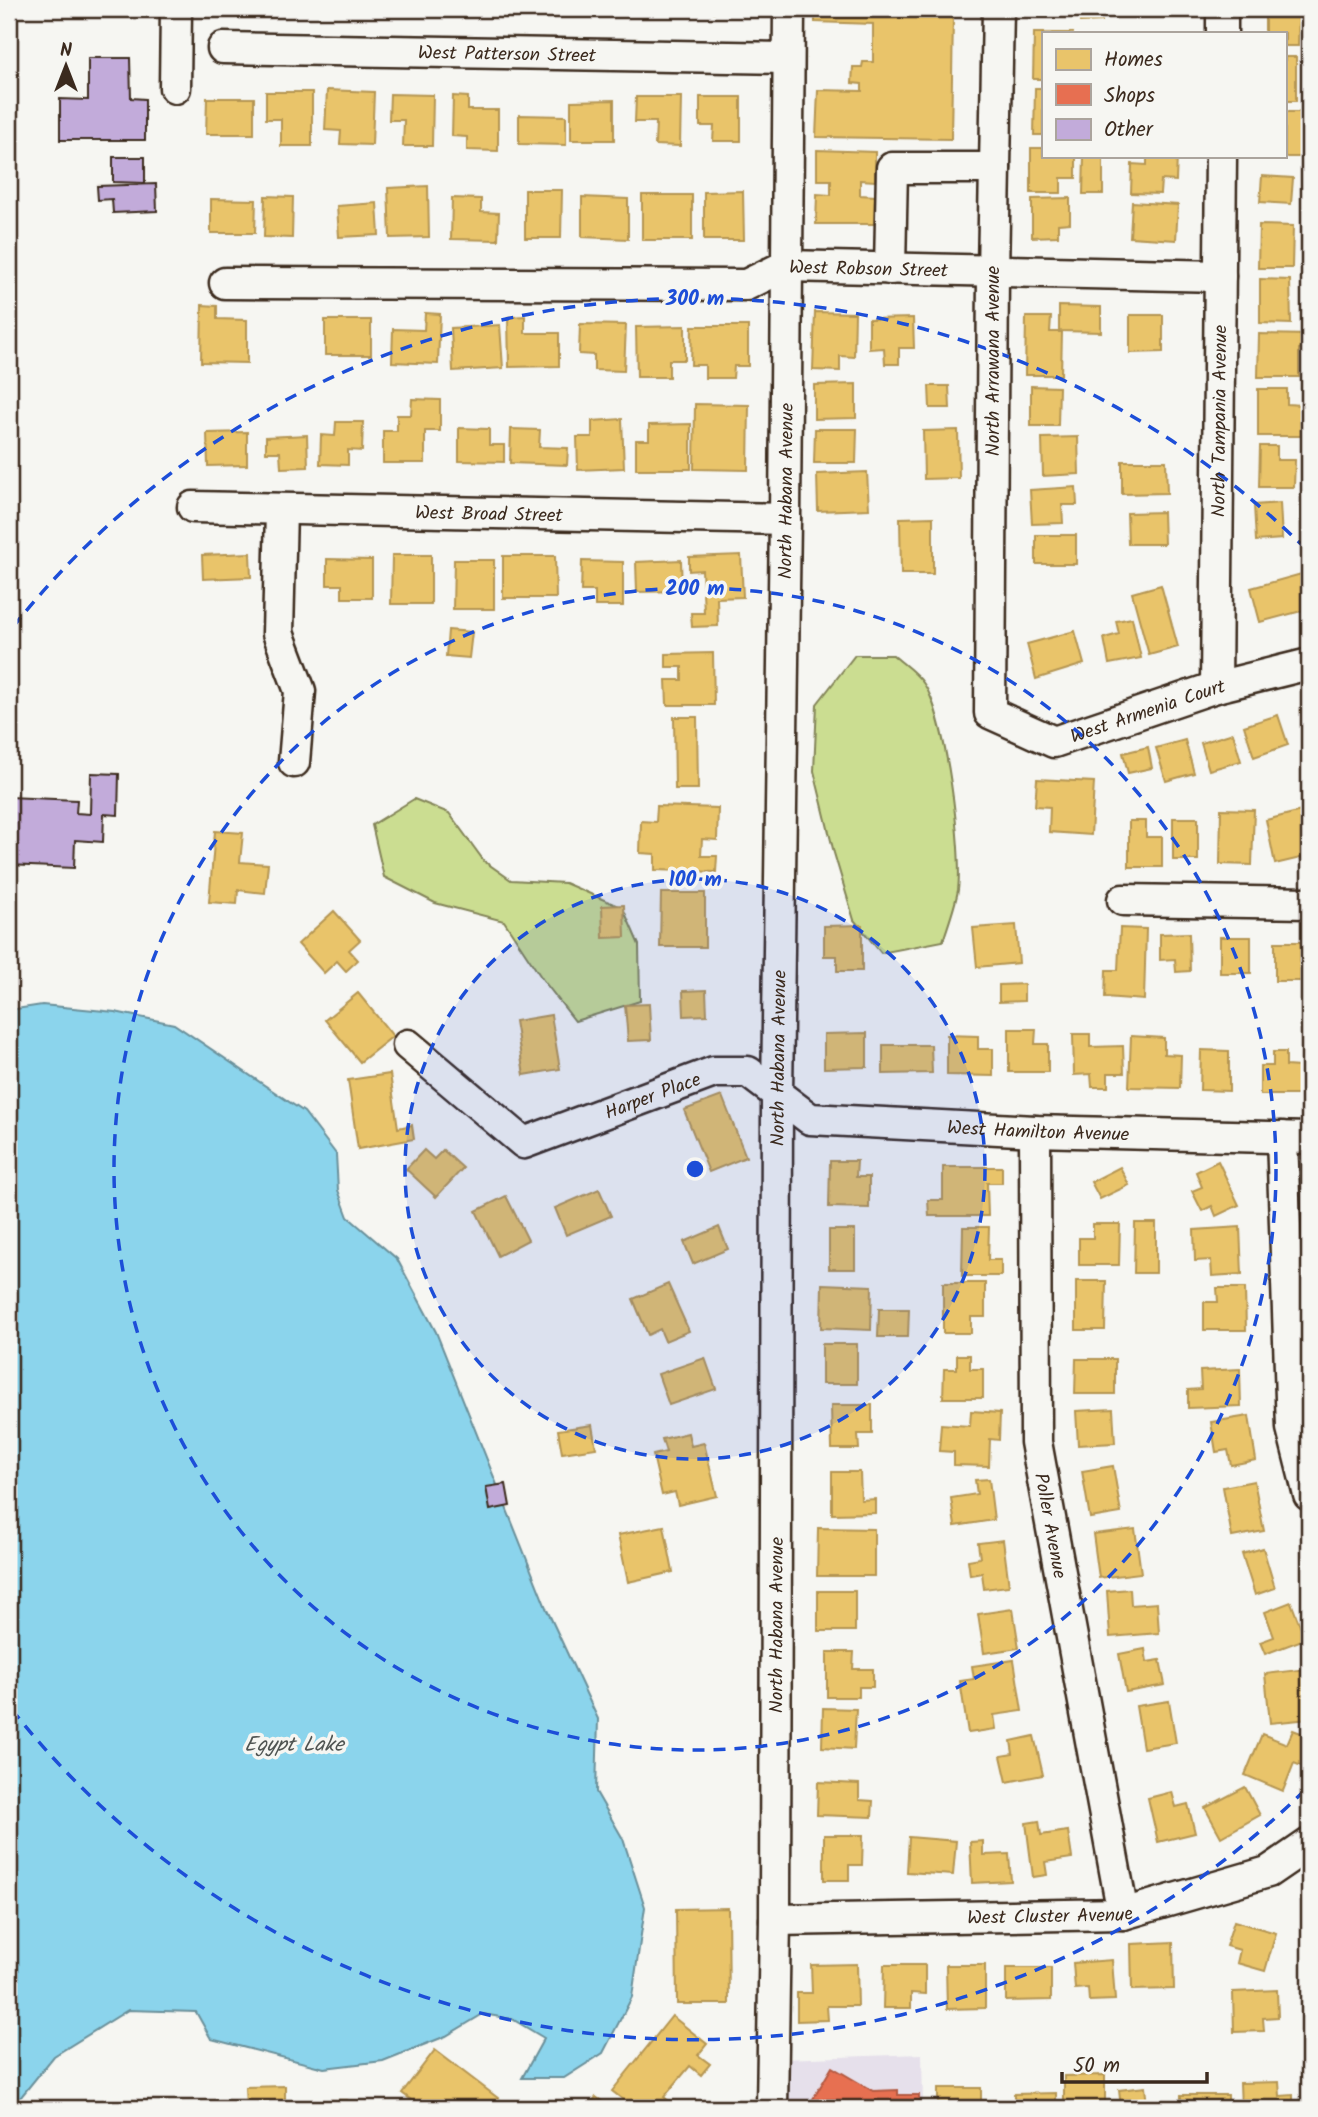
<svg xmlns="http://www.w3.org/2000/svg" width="1318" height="2117" font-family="Kalam,sans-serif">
	<rect width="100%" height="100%" fill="#f6f6f2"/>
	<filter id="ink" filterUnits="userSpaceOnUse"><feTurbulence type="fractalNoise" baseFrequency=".0143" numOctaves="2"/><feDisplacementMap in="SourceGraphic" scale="14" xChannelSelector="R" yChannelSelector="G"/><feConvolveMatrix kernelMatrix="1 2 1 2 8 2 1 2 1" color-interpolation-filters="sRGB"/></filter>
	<g filter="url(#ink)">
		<!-- built -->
		<path fill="#e6e0eb" d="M922,2054l1,54h-141l1,-49z"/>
		<!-- green -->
		<g fill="#cbdd91" stroke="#838458" stroke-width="2">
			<path d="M855,655h38c10,9 24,18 31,29 22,32 39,167 34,206 -3,17 -10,35 -15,51l-62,12 -27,-33 -20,-67 -20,-82 3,-67z"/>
			<path d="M414,799l35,14 35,48 27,19 54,3 58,25 16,37 1,56 -65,20 -32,-41 -39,-59 -69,-18 -51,-26 -12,-52z"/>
		</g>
		<!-- water -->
		<path fill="#8bd4ec" stroke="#6b909a" stroke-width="2" d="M42,1005l73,7 59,12 130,88 32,42 2,36 10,27 49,42 39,73 111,278 51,109 -2,73 27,47 22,68 -13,90 -29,56 -39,25h-42l22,-40 -32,-19 -29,-5 -37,22 -63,25 -59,7 -113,-29 -15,-27 -68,-2 -74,46 -42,52h-3v-1098z"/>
		<!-- homes -->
		<g fill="#e9c46a" stroke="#b59653" stroke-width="2">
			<rect x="266" y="9" width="50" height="1"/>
			<rect x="512" y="9" width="13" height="6"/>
			<path d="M700,9h46v2l-46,1z"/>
			<path d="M815,9h79v5l59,3 -2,122 -135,-2 2,-47 44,1v-7l-10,-1 1,-16h9l1,-5h10v-38l-58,-2z"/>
			<path d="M1079,9h23v12l-22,1z"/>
			<path d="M1265,9h34l-1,37h-13v-13h-20z"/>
			<path d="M1034,33h40h-31v46h-10z"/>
			<rect x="1285" y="57" width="11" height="44"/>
			<path d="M1035,88h8v47h-9z"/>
			<path d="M327,90l47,2 -2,53 -32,-1 1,-13 -16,-1z"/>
			<path d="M266,92h46v54h-31v-27h-15z"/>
			<path d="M390,94l43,1 -1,51h-29l1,-26h-15z"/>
			<path d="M453,96l15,1v13h30v41l-31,-1v-13l-15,-1z"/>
			<path d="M636,97h45l-1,49 -25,-1 1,-23h-21z"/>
			<path d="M700,97h41v44h-28l1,-15h-14z"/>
			<path d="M207,98h47v36h-48z"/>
			<path d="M614,100v40h-43v-39z"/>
			<path d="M1285,112h15v45h-39l24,-1z"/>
			<path d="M519,115l47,1v29l-47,-1z"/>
			<path d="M1031,148h12v8h33v22h-15v15h-30z"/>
			<path d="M817,150l58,2v29l-15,-1v15l15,1 -1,28h-58l1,-30 14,1v-15h-14z"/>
			<path d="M1084,156h19v38h-20z"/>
			<path d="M1147,156h30l-1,25 -15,-1 -1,14 -29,-1 1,-29 15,1z"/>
			<path d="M1262,176l31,2 -2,26 -31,-2z"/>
			<path d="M428,186l1,51 -39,1 -2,-50z"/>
			<path d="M525,190h37l-1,48h-36z"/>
			<path d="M743,191l1,49h-40v-48z"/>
			<rect x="642" y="195" width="50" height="45"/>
			<path d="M265,196l28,1 -1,41 -28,-1z"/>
			<path d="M582,197l46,2v40l-46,-2z"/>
			<path d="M452,198l29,1v13l18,1 -1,27 -47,-1z"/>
			<path d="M1070,198v25l-12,1v12l-26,1v-38z"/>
			<path d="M211,199l45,1 -1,33h-44z"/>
			<path d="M1132,202l46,3 -2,35 -46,-3z"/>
			<path d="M377,203l2,32 -40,2 -2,-31z"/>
			<path d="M1259,225l34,1 -1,42h-34z"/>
			<path d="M1260,279l30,1 1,44 -31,-1z"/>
			<path d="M202,305l15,1v13l30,1v43l-46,-1z"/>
			<path d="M1059,306l42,1v25l-42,-1z"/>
			<path d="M815,312l40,1 -1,44 -14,-1v15l-27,-1z"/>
			<path d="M425,313l15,1 -2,50 -46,-2 1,-33 31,1z"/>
			<path d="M1130,315h33v37l-33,1z"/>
			<path d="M525,316v17h34v33l-50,1 -1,-50z"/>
			<path d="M1026,317h25l-1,15h12l-1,43h-36z"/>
			<path d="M913,318l1,30h-15v16h-14l-1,-16 -15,1v-30z"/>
			<rect x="325" y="320" width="46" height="35"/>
			<path d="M580,324l46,1 -2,46 -30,-1v-15l-15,-1z"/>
			<path d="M500,325l3,43 -50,3 -2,-43z"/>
			<path d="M685,326v34h-16v17h-32l-1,-50z"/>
			<path d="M692,326h56v40h-14l-1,12h-28v-13h-14z"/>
			<path d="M1259,334l50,1v14h-10v28h-41z"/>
			<path d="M856,384v34l-42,1v-34z"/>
			<path d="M929,386h20l1,22h-20z"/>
			<path d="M1031,386l28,1 -1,39h-27z"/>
			<path d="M1258,389h29v15l14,1v31h-43z"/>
			<path d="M412,399l28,1v31h-15v32h-42v-32h14v-16h14z"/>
			<path d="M695,404l54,1 -1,65 -54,-1z"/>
			<path d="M622,419l2,49 -46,2 -1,-33h15v-16z"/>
			<path d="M336,422h27l-1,29 -14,-1v15l-28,-1 1,-29 14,1z"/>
			<path d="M691,424v45h-55v-29h13v-15z"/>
			<path d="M459,428l30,1v16h15v17l-45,-1z"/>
			<path d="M511,429l29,1 -1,17 29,1 -1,17 -57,-2z"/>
			<path d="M815,429h42l-1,34h-42z"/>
			<path d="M958,430l1,48 -35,1 -1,-48z"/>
			<path d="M247,432v33l-39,1 -1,-33z"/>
			<path d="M307,435l1,32 -27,1 -1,-16h-14v-15z"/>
			<path d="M1078,437l1,37 -36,2 -1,-38z"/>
			<path d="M1260,446h17v14h18l-1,27h-35z"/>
			<path d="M1122,461h44l1,32 -45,1z"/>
			<path d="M867,472l2,37 -51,2 -1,-37z"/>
			<path d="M1076,487l1,18h-15l1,18 -31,1 -2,-34z"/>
			<path d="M1280,503l2,36 -26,2 -2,-36z"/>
			<path d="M1163,512l1,32h-36l-1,-31z"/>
			<path d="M933,517v57h-32l-1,-56z"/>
			<rect x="1036" y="535" width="40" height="29"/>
			<path d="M250,553l1,24 -48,2 -1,-24z"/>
			<path d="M392,555h39v49h-40z"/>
			<path d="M741,555l2,42 -26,1 1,28 -26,1 -1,-14h13l-2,-43 -13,1v-14z"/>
			<path d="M503,556h52l1,42h-53z"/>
			<path d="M327,559l45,1v38h-30v-13h-15z"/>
			<path d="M454,560h40v49h-41z"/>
			<path d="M681,560l1,31 -45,1 -1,-30z"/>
			<path d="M582,561l41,1v44h-28v-15h-14z"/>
			<path d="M1305,573l4,17v19l-49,13 -9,-34z"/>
			<path d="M1161,585l17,62 -29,8 -17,-62z"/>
			<path d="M1132,618l9,40 -32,6 -5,-26 15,-4 -3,-13z"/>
			<path d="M448,630l24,2 -3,26 -23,-2z"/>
			<path d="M1075,631l9,33 -48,15 -9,-35z"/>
			<path d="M713,653l1,52h-47l-1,-25h16v-13h-16v-13z"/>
			<path d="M1309,709v27h-1l-7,-25z"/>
			<path d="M1278,715l10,30 -34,12 -10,-31z"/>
			<path d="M674,717h23l1,72h-23z"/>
			<path d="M1233,733l8,28 -32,9 -8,-27z"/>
			<path d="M1185,740l9,33 -28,8 -10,-33z"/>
			<path d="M1148,747l4,21 -24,5 -5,-20z"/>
			<path d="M1037,779l57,3 -3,53 -42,-3 1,-25 -15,-1z"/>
			<path d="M657,806l61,2 -1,32 -15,-1 -1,17h16l-1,16 -61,-2v-16l-15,-1 1,-32 15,1z"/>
			<path d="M1221,809l33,1 -2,55 -32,-1z"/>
			<path d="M1305,810l4,18v28l-34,8 -9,-44z"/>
			<rect x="1173" y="818" width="25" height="42"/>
			<path d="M1129,821h17v16h16v30h-33z"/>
			<path d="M215,831l28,2 -3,29 28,2 -3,29 -27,-3 -1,14 -28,-2z"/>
			<path d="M661,893h44v54h-45z"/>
			<path d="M624,905l1,32 -22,1 -1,-32z"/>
			<path d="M334,911l26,29 -11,10 9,10 -12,11 -9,-10 -13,12 -26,-29z"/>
			<path d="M862,925v46h-25v-15h-13v-30z"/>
			<path d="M1016,925l3,38 -42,4 -4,-39z"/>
			<path d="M1120,928l26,1 -2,71 -39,-3 1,-27h12z"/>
			<path d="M1189,933l1,38 -14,1 -1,-13 -15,1v-26z"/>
			<rect x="1220" y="937" width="31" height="36"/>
			<rect x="1275" y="942" width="34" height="39"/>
			<path d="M1024,984v17l-25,1v-17z"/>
			<path d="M706,990l1,25 -23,1 -1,-25z"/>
			<path d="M358,993l35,43 -33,26 -35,-42z"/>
			<path d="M649,1004l2,36 -23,1 -3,-36z"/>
			<path d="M551,1015l9,54 -36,6 -9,-54z"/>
			<path d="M1009,1029h27l-1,15h13v28h-39z"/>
			<path d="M867,1033v34l-43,1v-34z"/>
			<path d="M1073,1034h17v13l33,-1 1,27h-16v14h-16l-1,-13 -17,1z"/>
			<path d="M947,1035l31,1v13h15v27l-46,-1z"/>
			<path d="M1131,1036l33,2v16l17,1 -1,33 -51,-1z"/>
			<path d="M883,1045h48l1,28 -49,1z"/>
			<path d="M1201,1050l28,1v40l-29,-1z"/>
			<path d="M1273,1052h13v14l13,1v28h-39v-29h13z"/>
			<path d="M390,1074l8,54 14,-3 2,14 -56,10 -10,-69z"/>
			<path d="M722,1096l24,61 -37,15 -25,-62z"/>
			<path d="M424,1150l10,9 9,-9 20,18 -27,29 -30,-28z"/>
			<path d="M830,1161h27l-1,16h13v31l-40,-1z"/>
			<path d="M1218,1161l21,44 -23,11 -4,-10 -10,5 -10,-20 10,-4 -6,-15z"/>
			<path d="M943,1167h59v16h-15l1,33h-59l-1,-16h15z"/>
			<path d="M1120,1167l9,18 -29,14 -9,-17z"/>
			<path d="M599,1189l12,27 -45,19 -11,-27z"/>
			<path d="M506,1196l22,44 -30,16 -22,-45z"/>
			<path d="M1135,1223h21v50h-22z"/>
			<path d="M1093,1224h27l-1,41h-40v-27h14z"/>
			<path d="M719,1227l9,22 -35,15 -9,-22z"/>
			<path d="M963,1227h26l-1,33h13v16h-39z"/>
			<path d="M1240,1227l2,47 -30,2 -1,-16 -16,1 -1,-31z"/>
			<rect x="829" y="1230" width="26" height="39"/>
			<path d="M1076,1281h30l-1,49h-29z"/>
			<path d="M943,1283h42v34h-14v16h-28z"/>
			<path d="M668,1284l21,47 -24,10 -5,-12 -12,6 -15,-36z"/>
			<path d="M822,1284l50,2 -1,44 -50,-2z"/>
			<path d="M1217,1288h28l1,42h-42v-28h14z"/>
			<path d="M879,1309h30l-1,28h-30z"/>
			<rect x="822" y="1344" width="35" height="40"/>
			<path d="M957,1355h13v14h13v29h-40l1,-29h13z"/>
			<path d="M705,1358l11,31 -47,16 -11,-31z"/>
			<path d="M1076,1359h39v35h-40z"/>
			<path d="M1240,1369l1,37 -53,2v-18l13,-1 -1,-18z"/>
			<path d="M831,1405h41v29h-14l1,15h-27z"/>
			<path d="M1113,1409l2,34 -37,2 -2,-34z"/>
			<path d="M971,1411l29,2 -1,27 -9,-1 -1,27 -35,-1v-13l-15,-1 2,-27 29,2z"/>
			<path d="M1249,1416l7,44 -25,5 -3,-15 -12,2 -5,-30z"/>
			<path d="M592,1425l4,23 -34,5 -4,-23z"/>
			<path d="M688,1433l3,13 13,-3 13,53 -39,9 -3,-13 -13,3 -9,-40 13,-3 -4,-13z"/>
			<path d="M1113,1466l8,47 -31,5 -8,-47z"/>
			<path d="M832,1472h28l1,28 14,-1v14l-43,1z"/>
			<path d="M989,1479l5,41 -39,6 -4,-28 26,-4 -2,-14z"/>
			<path d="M1254,1481l10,50 -32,6 -9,-50z"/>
			<path d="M664,1526l9,46 -45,10 -10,-47z"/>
			<path d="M818,1528l56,1v47h-57z"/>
			<path d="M1135,1529l6,44 -42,5 -6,-44z"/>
			<path d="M1003,1540l6,46 -25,3 -2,-16 -12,2 -2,-15 12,-2 -2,-15z"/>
			<path d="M1263,1548l12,40 -20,7 -13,-41z"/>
			<path d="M1130,1589l1,16 26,-2 2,30 -49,4 -3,-46z"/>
			<rect x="818" y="1591" width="37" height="40"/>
			<path d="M1291,1602l14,37 -40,15 -5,-12 14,-5 -9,-25z"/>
			<path d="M1013,1609l6,39 -35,5 -6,-39z"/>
			<path d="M1145,1649l2,13 13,-2 5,25 -39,7 -7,-38z"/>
			<path d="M827,1652h27l-1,17h20v18h-14v10h-32z"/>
			<path d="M1014,1660l8,51 -28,4 2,14 -28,4 -8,-52 14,-2 -2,-13z"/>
			<path d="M1306,1669l1,17 2,-1v34l-39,4 -5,-49z"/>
			<path d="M1169,1701l7,42 -33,5 -7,-42z"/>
			<path d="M823,1708l33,1 -2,40 -32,-2z"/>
			<path d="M1293,1730l16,6v33l-15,-6 -11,28 -38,-16 17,-41 25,10z"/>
			<path d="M1034,1736l9,39 -36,7 -6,-26 12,-2 -2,-13z"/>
			<path d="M818,1782l41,2v16l14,1 -1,16 -55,-2z"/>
			<path d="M1245,1787l15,28 -39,22 -16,-29z"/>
			<path d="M1172,1792l4,15 12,-3 7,29 -37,9 -10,-44z"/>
			<path d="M1039,1821l2,14 27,-4 4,27 -27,4 2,13 -14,2 -7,-54z"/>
			<path d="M824,1835h39l-1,30h-13v15h-25z"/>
			<path d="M909,1837l47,4 -3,34 -46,-3z"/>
			<path d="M983,1841v14l26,-1 2,27 -39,2 -2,-41z"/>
			<path d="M728,1908l1,96h-52l-1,-95z"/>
			<path d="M1234,1921l42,12 -11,38 -28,-8 3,-13 -14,-4z"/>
			<path d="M1173,1942l1,47 -42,1 -1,-46z"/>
			<path d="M1112,1960l3,40 -26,1 -1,-13 -13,1 -2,-26z"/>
			<path d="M857,1964l1,42h-31l1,14 -31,1v-28h15l-1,-28z"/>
			<path d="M884,1965h41v29l-14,-1v15h-28z"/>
			<path d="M946,1965h39v43l-38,1z"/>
			<path d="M1006,1968h45v32l-45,1z"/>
			<path d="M1277,1990l1,27 -15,1 1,13 -30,1 -1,-40z"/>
			<path d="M672,2016l35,28 -9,11 12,9 -9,11 -11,-9 -26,31 12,10 -2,1h-40l-22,-17z"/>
			<path d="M435,2050l76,58h-89l-20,-15z"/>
			<path d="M1105,2075v33h-41v-32z"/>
			<path d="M1279,2082l1,14 13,-1v13h-52l-1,-25z"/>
			<path d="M285,2086v22h-39l-1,-21z"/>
			<path d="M1145,2087l2,18 13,-1v4h-39l-2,-18z"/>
			<rect x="938" y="2088" width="43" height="20"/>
			<path d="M1056,2093v15h-42v-14z"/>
			<rect x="1181" y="2095" width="47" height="13"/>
			<path d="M596,2097l15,11h-24z"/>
			<path d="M347,2100v8h-50v-7z"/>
		</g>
		<!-- shops -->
		<path fill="#e76f51" stroke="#b35a42" stroke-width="2" d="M832,2067l41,24 25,-1v5h21v13h-103l-6,-4z"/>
		<!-- building -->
		<g fill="#c2abda" stroke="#3b2a1e" stroke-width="2">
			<path d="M88,58h42l1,40 14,1v41h-85v-41l28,1z"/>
			<path d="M113,157h32v26l-32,-1z"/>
			<path d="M156,184l1,27 -44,2 -1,-14 -14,1 -1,-14z"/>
			<path d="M91,773l28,1 -1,41 -14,-1 -1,28 -28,-2 -1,28 -65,-3v-68l68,3 -1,13 14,1z"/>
			<path d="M506,1484l4,22 -20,4 -4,-23z"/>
		</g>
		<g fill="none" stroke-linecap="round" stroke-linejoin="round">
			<defs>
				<g id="minor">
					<path id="s1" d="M998,9l-5,263 -3,441 64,29 162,-55 93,-23"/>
					<path d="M1222,33v-24"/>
					<path id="s2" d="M223,48l565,10"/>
					<path d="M175,88l1,-79"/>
					<path d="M890,269l2,-101h103"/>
					<path id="s3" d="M225,283l521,2 39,-19 435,10"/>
					<path id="s4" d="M193,507l592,12"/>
					<path d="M281,510l-3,123 22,58 -6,71"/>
					<path id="s5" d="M1216,687l5,-531"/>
					<path d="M1123,900l186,3"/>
					<path id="s6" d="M408,1045l116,98 190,-71h34l62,47 225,12 274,7"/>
					<path id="s7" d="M1035,1131l1,311 87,472"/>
					<path d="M1282,1137l10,291 17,67"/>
					<path id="s8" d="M775,1920l348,-6 145,-42 41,-28"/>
					<path id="s9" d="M772,2108l3,-188 2,-826 8,-575 4,-510"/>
				</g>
			</defs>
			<!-- minor casing -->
			<use href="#minor" stroke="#3b2a1e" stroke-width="35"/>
			<!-- minor -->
			<use href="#minor" stroke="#f6f6f2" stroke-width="30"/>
		</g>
	</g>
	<!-- distance rings -->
	<circle cx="695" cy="1169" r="290" fill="#1d4ed8" fill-opacity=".12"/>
	<g fill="none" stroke="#1d4ed8" stroke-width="3.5" stroke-dasharray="12 9">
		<circle cx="695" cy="1169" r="290"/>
		<circle cx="695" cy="1169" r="581"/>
		<path d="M1305 1790A871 871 0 0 1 13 1711M13 627A871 871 0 0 1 1305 548"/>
	</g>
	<g text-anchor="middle" stroke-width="7" stroke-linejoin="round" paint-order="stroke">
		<!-- street labels -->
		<g font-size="19" fill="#3b2a1e" stroke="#f6f6f2">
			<text dy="7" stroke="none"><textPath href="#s2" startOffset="284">West Patterson Street</textPath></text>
			<text dy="7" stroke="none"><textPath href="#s3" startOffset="648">West Robson Street</textPath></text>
			<text transform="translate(992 361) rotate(-90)" y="7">North Arrawana Avenue</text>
			<text dy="7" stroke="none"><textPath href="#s5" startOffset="266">North Tampania Avenue</textPath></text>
			<text dy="7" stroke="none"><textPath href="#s9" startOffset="1617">North Habana Avenue</textPath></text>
			<text dy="7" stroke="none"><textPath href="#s4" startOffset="296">West Broad Street</textPath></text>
			<text dy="7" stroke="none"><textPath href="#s1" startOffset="873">West Armenia Court</textPath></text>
			<text dy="7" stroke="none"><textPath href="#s9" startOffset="1050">North Habana Avenue</textPath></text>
			<text dy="7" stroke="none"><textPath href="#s6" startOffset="289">Harper Place</textPath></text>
			<text dy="7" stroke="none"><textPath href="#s6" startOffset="695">West Hamilton Avenue</textPath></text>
			<text dy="7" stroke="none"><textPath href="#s7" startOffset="396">Poller Avenue</textPath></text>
			<text dy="7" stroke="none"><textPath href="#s9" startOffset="483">North Habana Avenue</textPath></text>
			<text dy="7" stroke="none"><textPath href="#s8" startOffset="275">West Cluster Avenue</textPath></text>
		</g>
		<!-- water labels -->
		<g font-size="21" font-style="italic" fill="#4f5452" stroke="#f6f6f2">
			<text x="294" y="1751">Egypt Lake</text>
		</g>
	</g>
	<circle cx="695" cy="1169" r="10" fill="#1d4ed8" stroke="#f6f6f2" stroke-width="3.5"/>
	<g font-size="21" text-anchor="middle" font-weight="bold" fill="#1d4ed8" stroke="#f6f6f2" stroke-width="7" stroke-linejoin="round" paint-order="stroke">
		<text x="695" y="305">300 m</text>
		<text x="695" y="595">200 m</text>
		<text x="695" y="886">100 m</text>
	</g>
	<!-- margin -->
	<rect width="1318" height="2117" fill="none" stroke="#f6f6f2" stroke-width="35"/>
	<rect x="18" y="18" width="1283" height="2082" fill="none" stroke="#3b2a1e" stroke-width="2.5" filter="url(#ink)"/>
	<!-- legend -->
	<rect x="1042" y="32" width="245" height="126" fill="#f6f6f2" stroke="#aba49d" stroke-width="2"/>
	<rect x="1056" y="49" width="35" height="21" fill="#e9c46a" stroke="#aba49d" stroke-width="2"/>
	<text x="1104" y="66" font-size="21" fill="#3b2a1e">Homes</text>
	<rect x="1056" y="84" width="35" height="21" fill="#e76f51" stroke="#aba49d" stroke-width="2"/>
	<text x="1104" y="102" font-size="21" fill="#3b2a1e">Shops</text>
	<rect x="1056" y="119" width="35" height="21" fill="#c2abda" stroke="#aba49d" stroke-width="2"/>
	<text x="1104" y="136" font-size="21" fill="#3b2a1e">Other</text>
	<!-- north arrow -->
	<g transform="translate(66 66)" stroke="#f6f6f2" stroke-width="5" paint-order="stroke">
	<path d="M0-5L12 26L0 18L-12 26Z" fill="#3b2a1e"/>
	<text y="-10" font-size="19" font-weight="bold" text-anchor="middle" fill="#3b2a1e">N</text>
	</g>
	<!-- scale -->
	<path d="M1062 2072v10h145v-10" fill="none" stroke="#3b2a1e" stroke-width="3.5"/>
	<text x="1073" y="2072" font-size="21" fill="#3b2a1e" stroke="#f6f6f2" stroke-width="5" paint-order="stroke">50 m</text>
</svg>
